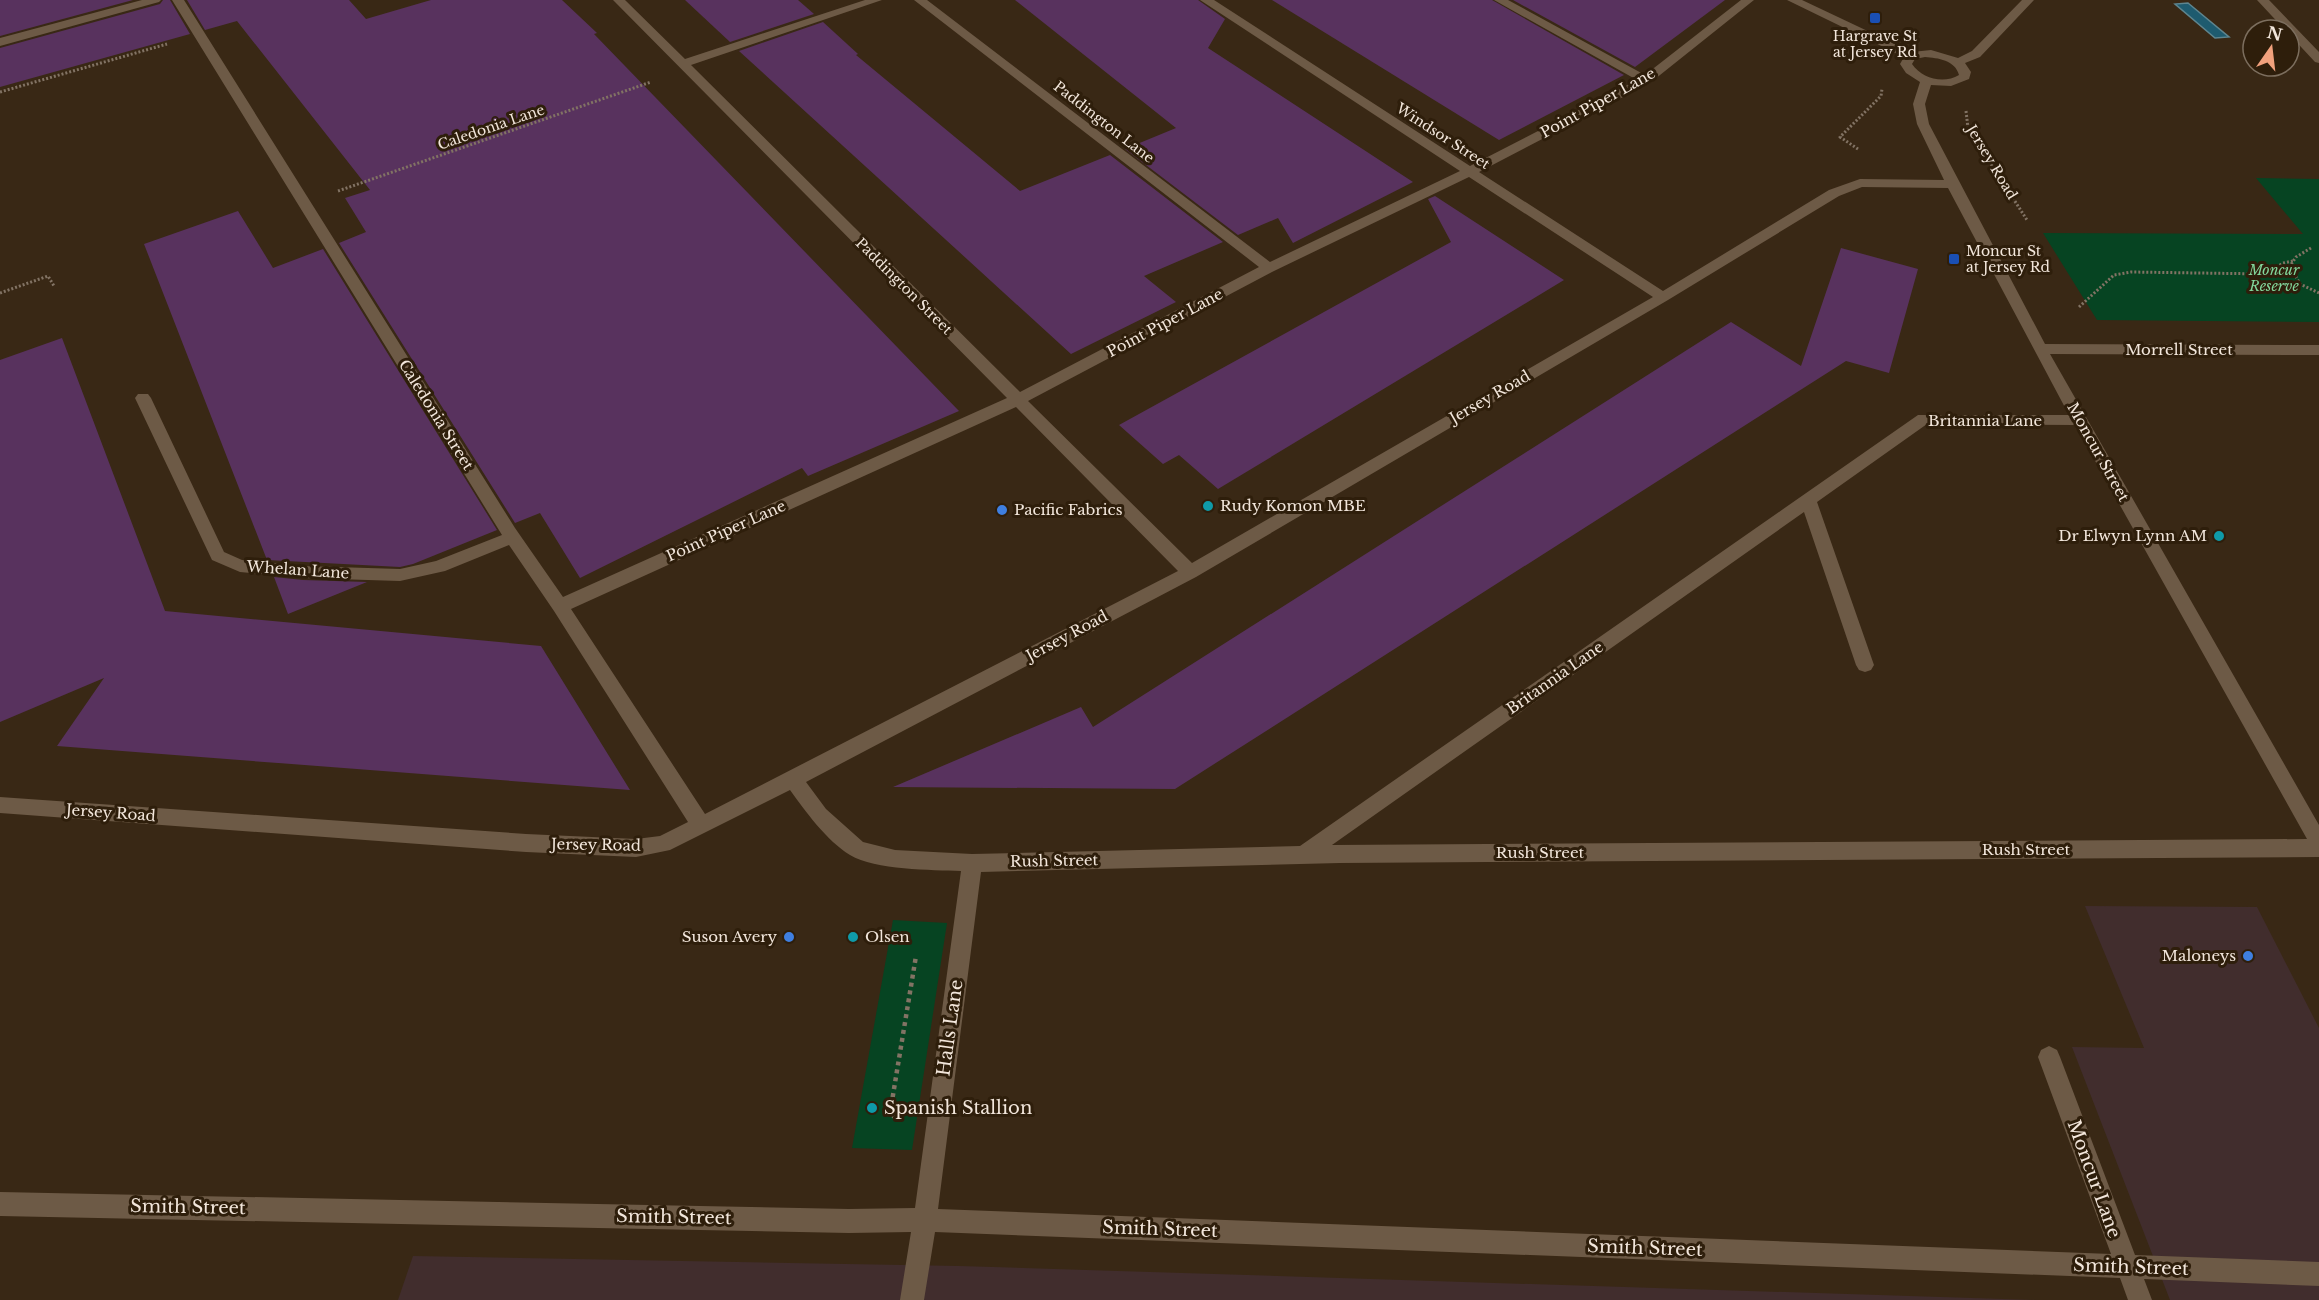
<svg xmlns="http://www.w3.org/2000/svg" width="2319" height="1300" font-family="'Libre Baskerville',serif">
	<rect width="100%" height="100%" fill="#392815"/>
	<!-- commercial -->
	<g fill="#412d2d">
		<path d="M2085,906l172,1 62,121v272h-149l-98,-253 72,1z"/>
		<path d="M413,1256l546,10 1078,34h-1639z"/>
	</g>
	<!-- green -->
	<g fill="#064422">
		<path d="M2256,178l63,1v143l-222,-2 -54,-87 260,1z"/>
		<path d="M893,920l54,3 -35,227 -60,-2z"/>
	</g>
	<!-- water -->
	<path fill="#1e5b6f" stroke="#5e858f" stroke-width="1.5" d="M2188,3l41,34 -14,1 -40,-34z"/>
	<!-- building -->
	<g fill="#58325e">
		<path d="M0,0h133l-133,36z"/>
		<path d="M163,0h7l20,34 -190,53v-39l160,-44z"/>
		<path d="M187,0h162l17,19 65,-19h131l35,33 -3,1 365,377 -151,65 -6,-8 -222,110 -40,-65 -25,10 -176,-280 27,-11 -21,-34 25,-8 -133,-169 -32,9z"/>
		<path d="M685,0h113l16,14 -84,28z"/>
		<path d="M1015,0h183l27,19 -17,29 205,134 -120,61 -15,-25 -40,17 -113,-86 51,-21z"/>
		<path d="M1272,0h220l132,75 -125,65z"/>
		<path d="M1513,0h212l-90,67z"/>
		<path d="M823,22l35,32 -2,1 164,136 90,-36 113,87 -79,34 32,26 -105,52 -332,-303z"/>
		<path d="M1435,196l129,84 -346,209 -39,-34 -16,9 -44,-39 332,-183 -23,-43z"/>
		<path d="M238,211l35,57 50,-19 174,281 -84,34 -13,3 -133,-7 -123,-316z"/>
		<path d="M1841,248l77,21 -29,104 -43,-12 -671,428 -282,-2 188,-80 12,20 638,-405 70,44z"/>
		<path d="M62,338l103,273 376,35 89,144 -573,-44 47,-68 -104,44v-362z"/>
		<path d="M274,577l29,3 64,2 -79,32z"/>
	</g>
	<g fill="none" stroke-linecap="round" stroke-linejoin="round">
		<!-- path-far1 -->
		<g stroke="#827364" stroke-width="3" stroke-dasharray="2 2" stroke-linecap="butt">
			<path d="M0,92l167,-48"/>
			<path d="M1966,111l2,17 59,92"/>
			<path d="M1858,149l-18,-12 41,-41 1,-7"/>
			<path d="M338,191l313,-109"/>
			<path d="M2311,248l-15,9 -6,9 10,18 19,9"/>
			<path d="M0,293l48,-17 6,10"/>
			<path d="M2079,307l35,-32 17,-3 135,2 17,-11 10,-2"/>
		</g>
		<!-- path -->
		<path stroke="#827364" stroke-width="4.5" stroke-dasharray="4 4" stroke-linecap="butt" d="M896,1118l-6,-5 26,-157"/>
		<!-- minor -->
		<g fill="#6d5a46" fill-rule="evenodd">
			<path d="M142,0h19l-2,2 -159,44v-8z"/>
			<path d="M172,0h12l331,528 48,69 444,-199 -394,-398h12l60,59 180,-59h17l-191,65 329,327 239,-125 -345,-267h13l343,262 190,-91 -260,-171h14l256,166 167,-86 -143,-80h14l137,75 96,-75h13l-104,83 -171,89 184,119 166,-101 31,-11 84,1 -27,-56 -4,-20 7,-22 -14,-9 -6,-9 4,-7 -117,-57h15l110,52 19,-2 27,8 14,-7 50,-51h12l-54,57 -15,6 6,9 -2,7 -18,7 -20,-1 -6,19 4,20 116,220 274,1v10l-269,-1 269,471v32l-979,6 -359,9 -43,337 1173,45 -73,-197 3,-7 8,-4 8,4 3,7 75,198 184,7v24l-175,-7 8,21h-24l-8,-22 -1185,-46 -11,68h-24l11,-68 -62,1 -849,-17v-24l849,17 66,-1 46,-337c-29,-1 -86,-1 -111,-16 -23,-14 -45,-44 -60,-65l-120,60 -34,7 -110,-5 -526,-39v-16l526,37 110,5 24,-3 28,-14 -134,-211 -45,-66 -64,26 -45,10 -97,-3 -63,-6 -28,-12 -77,-162 3,-4h10l3,4 73,154 18,8 61,6 97,3 36,-8 66,-26zM1925,57c13,1 30,3 34,18 -15,9 -37,4 -47,-11l3,-5zM1469,177l184,120 -461,266 -164,-162 246,-130zM1862,187l86,1 121,227h-151l-618,431 -328,8 -77,-4 -32,-8 -37,-33 -20,-27 390,-205 472,-277 171,-104zM1016,407l162,164 -473,243 -134,-205zM1927,424l148,1 232,414 -975,6 472,-333 52,153 3,5 6,2 6,-2 3,-5 -57,-163z"/>
			<path d="M2257,0h12l50,52v11l-4,-1 -26,-28v-4h-4z"/>
		</g>
	</g>
	<!-- markers -->
	<g fill="#1a4fb4" stroke="#2e1e0b" stroke-width="2">
		<rect x="1869" y="12" width="12" height="12" rx="3"/>
		<rect x="1948" y="253" width="12" height="12" rx="3"/>
	</g>
	<g fill="#0f9aa8" stroke="#2e1e0b" stroke-width="2">
		<circle cx="1208" cy="506" r="6"/>
		<circle cx="2219" cy="536" r="6"/>
		<circle cx="853" cy="937" r="6"/>
		<circle cx="872" cy="1108" r="6"/>
	</g>
	<g fill="#3f7fe0" stroke="#2e1e0b" stroke-width="2">
		<circle cx="1002" cy="510" r="6"/>
		<circle cx="789" cy="937" r="6"/>
		<circle cx="2248" cy="956" r="6"/>
	</g>
	<g text-anchor="middle" stroke-width="6" stroke-linejoin="round" paint-order="stroke">
		<!-- far-poi labels -->
		<g font-size="14" fill="#f2e6db" stroke="#2e1e0b">
			<text x="1875" y="41">Hargrave St<tspan x="1875" dy="16">at Jersey Rd</tspan></text>
			<text x="1966" y="256" text-anchor="start">Moncur St<tspan x="1966" dy="16">at Jersey Rd</tspan></text>
		</g>
		<!-- far-street labels -->
		<g font-size="14" fill="#f2e6db" stroke="#2e1e0b">
			<text transform="translate(1104 122) rotate(38)" y="5">Paddington Lane</text>
			<text transform="translate(491 127) rotate(-19)" y="5">Caledonia Lane</text>
			<text transform="translate(1443 136) rotate(33)" y="5">Windsor Street</text>
			<text transform="translate(1992 162) rotate(59)" y="5">Jersey Road</text>
			<text transform="translate(904 286) rotate(45)" y="5">Paddington Street</text>
		</g>
		<!-- far-park labels -->
		<g font-size="14" font-style="italic" fill="#82d69b" stroke="#2e1e0b">
			<text x="2274" y="275">Moncur<tspan x="2274" dy="16">Reserve</tspan></text>
		</g>
		<!-- street labels -->
		<g font-size="15" fill="#f2e6db" stroke="#2e1e0b">
			<text transform="translate(1598 103) rotate(-29)" y="5">Point Piper Lane</text>
			<text transform="translate(1165 323) rotate(-28)" y="5">Point Piper Lane</text>
			<text x="2179" y="355">Morrell Street</text>
			<text transform="translate(1490 397) rotate(-30)" y="5">Jersey Road</text>
			<text transform="translate(436 415) rotate(58)" y="5">Caledonia Street</text>
			<text x="1985" y="426">Britannia Lane</text>
			<text transform="translate(2098 452) rotate(61)" y="5">Moncur Street</text>
			<text transform="translate(726 531) rotate(-24)" y="5">Point Piper Lane</text>
			<text transform="translate(298 570) rotate(4)" y="5">Whelan Lane</text>
			<text transform="translate(1067 636) rotate(-28)" y="5">Jersey Road</text>
			<text transform="translate(1555 678) rotate(-35)" y="5">Britannia Lane</text>
			<text transform="translate(111 813) rotate(4)" y="5">Jersey Road</text>
			<text transform="translate(596 845) rotate(1)" y="5">Jersey Road</text>
			<text x="2026" y="855">Rush Street</text>
			<text x="1540" y="858">Rush Street</text>
			<text transform="translate(1054 861) rotate(-1)" y="5">Rush Street</text>
		</g>
		<!-- poi labels -->
		<g font-size="15" fill="#f2e6db" stroke="#2e1e0b" text-anchor="start">
			<text x="1220" y="511">Rudy Komon MBE</text>
			<text x="1014" y="515">Pacific Fabrics</text>
			<text x="2207" y="541" text-anchor="end">Dr Elwyn Lynn AM</text>
			<text x="777" y="942" text-anchor="end">Suson Avery</text>
			<text x="865" y="942">Olsen</text>
			<text x="2236" y="961" text-anchor="end">Maloneys</text>
		</g>
		<!-- near-street labels -->
		<g font-size="18" fill="#f2e6db" stroke="#2e1e0b">
			<text transform="translate(950 1028) rotate(-82)" y="6">Halls Lane</text>
			<text transform="translate(2094 1179) rotate(70)" y="6">Moncur Lane</text>
			<text transform="translate(188 1207) rotate(1)" y="6">Smith Street</text>
			<text transform="translate(674 1217) rotate(1)" y="6">Smith Street</text>
			<text transform="translate(1160 1229) rotate(2)" y="6">Smith Street</text>
			<text transform="translate(1645 1248) rotate(2)" y="6">Smith Street</text>
			<text transform="translate(2131 1267) rotate(2)" y="6">Smith Street</text>
		</g>
		<!-- near-poi labels -->
		<g font-size="18" fill="#f2e6db" stroke="#2e1e0b" text-anchor="start">
			<text x="884" y="1114">Spanish Stallion</text>
		</g>
	</g>
	<!-- north arrow -->
	<g transform="translate(2271 48) rotate(14)"><circle r="28" fill="#2e1e0b" stroke="#7c6e5e" stroke-width="1.5"/>
	<path d="M0-4.5L10 22L0 15L-10 22Z" fill="#f1a17d"/>
	<text y="-9" font-size="16" font-weight="bold" text-anchor="middle" fill="#f2e6db">N</text>
	</g>
</svg>
